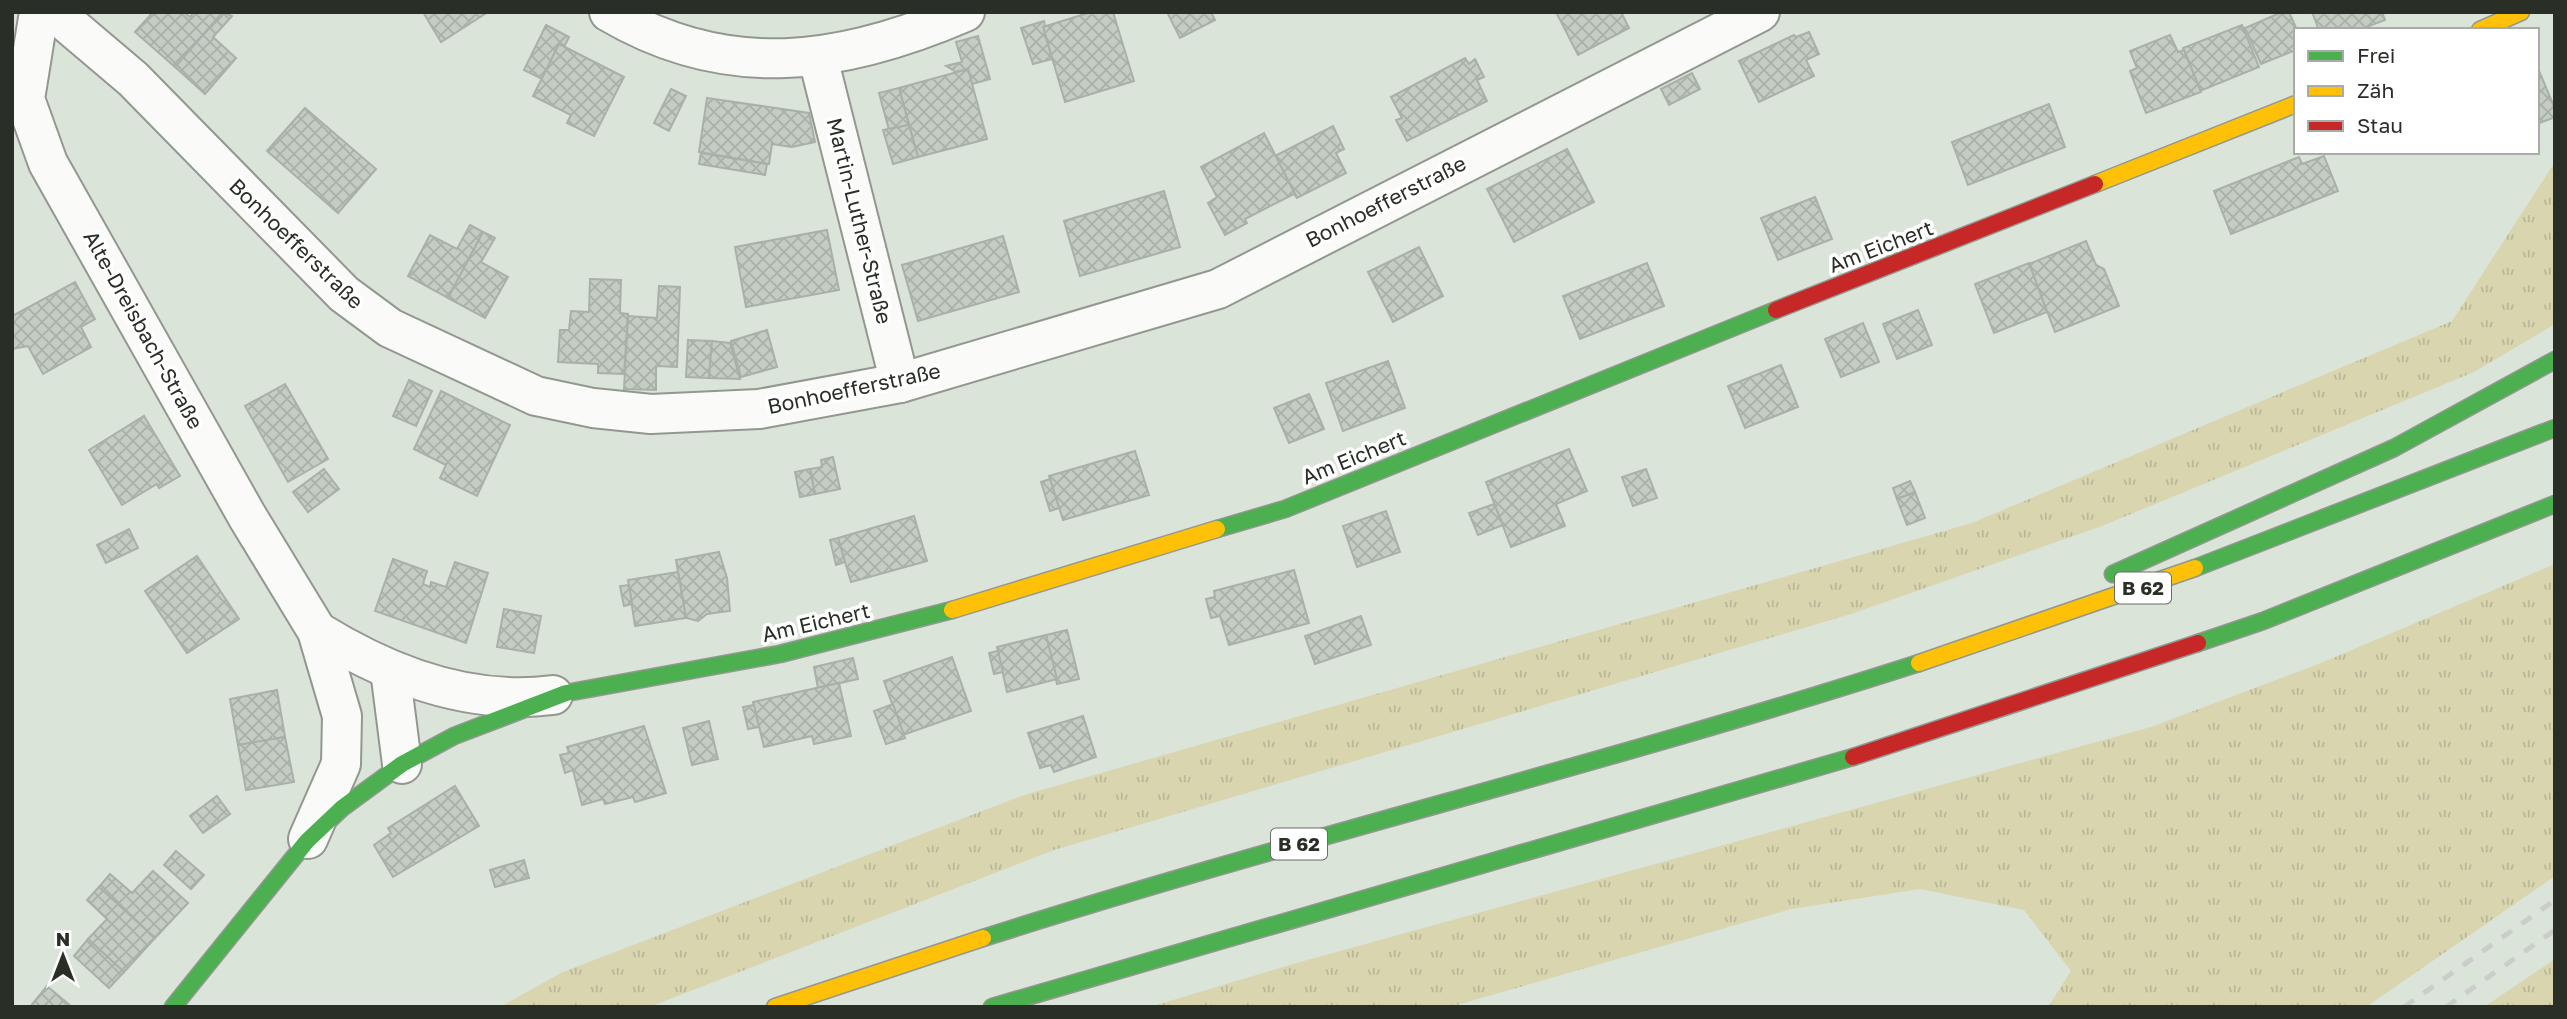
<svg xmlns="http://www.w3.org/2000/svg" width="2567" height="1019" font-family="'Golos Text',sans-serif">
	<defs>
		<pattern id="grass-tufts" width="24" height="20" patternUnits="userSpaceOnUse" patternTransform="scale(1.75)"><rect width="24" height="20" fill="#d8d5af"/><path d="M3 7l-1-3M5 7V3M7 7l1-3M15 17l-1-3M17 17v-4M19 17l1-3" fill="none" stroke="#b9b797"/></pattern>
		<pattern id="building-cross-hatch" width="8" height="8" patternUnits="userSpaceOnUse" patternTransform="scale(1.75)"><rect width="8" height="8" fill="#c4ccc4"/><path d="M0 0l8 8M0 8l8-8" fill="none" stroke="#a8b0a8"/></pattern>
	</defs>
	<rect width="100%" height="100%" fill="#dbe4d9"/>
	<!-- grass -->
	<g fill="url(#grass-tufts)">
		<path d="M2555,162v162l-81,48 -372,154 -251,88 -797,236 -405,157h-149l63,-35 458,-176 951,-273 480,-202z"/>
		<path d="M2555,564v312l-189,131h-318l23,-36 -47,-61 -104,-21 -129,20 -341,98h-300l143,-43 858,-237 170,-64z"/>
		<path d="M2555,959v48h-71z"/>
	</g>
	<!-- building -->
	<g fill="url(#building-cross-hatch)" stroke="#a8b1a9" stroke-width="2">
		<path d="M153,12h31l6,5 4,-5h29l-48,55 -40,-35z"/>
		<path d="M223,12l9,4 -19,21 23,21 -31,36 -30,-27z"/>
		<path d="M423,12h65l-47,30z"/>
		<path d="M1091,12h22l21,69 -69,21 -22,-75z"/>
		<path d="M1167,12h44l4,8 -35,18z"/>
		<path d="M1556,12h65l8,16 -51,27z"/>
		<path d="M2282,12h7l8,18 -1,20 -35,14 -16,-36z"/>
		<path d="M2312,12h70l3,8 -26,10h-40z"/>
		<path d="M1044,21l1,5 -2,1 9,32 -19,5 -12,-36z"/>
		<path d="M546,25l23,12 -5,10 -5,-3 -17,35 -18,-9z"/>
		<path d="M2242,25l17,42 -59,24 -17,-43z"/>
		<path d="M1809,32l10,22 -13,6 8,16 -55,26 -20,-41 55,-26 2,2z"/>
		<path d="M2170,35l8,17 6,-2 17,42 -55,21 -16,-42 7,-3 -7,-17z"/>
		<path d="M978,36l12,43 -18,5 -4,-15 -12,3 -10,-6 16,-4 -6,-20z"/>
		<path d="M559,44l65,33 -30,59 -27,-13 4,-8 -38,-19z"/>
		<path d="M1465,58l4,6 6,-5 9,18 -7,3 10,21 -80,40 -11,-21 6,-2 -11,-21z"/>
		<path d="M2537,66l18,43v8l-18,7z"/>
		<path d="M968,69l19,70 -69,18 -19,-69z"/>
		<path d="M1692,73l8,16 -31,16 -8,-16z"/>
		<path d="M899,88l10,37 -20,5 -10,-37z"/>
		<path d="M671,89l15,7 -17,35 -15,-8z"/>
		<path d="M707,98l102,15 6,29 -23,5 -20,-3 -3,20 -70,-12z"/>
		<path d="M2049,104l16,43 -97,38 -16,-43z"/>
		<path d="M305,108l71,61 -38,44 -71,-62z"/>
		<path d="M909,125l9,32 -25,7 -10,-34z"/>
		<path d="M1333,126l11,23 -8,4 10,20 -49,25 -22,-42z"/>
		<path d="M1264,133l33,65 -3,-4 -49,25 2,4 -22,12 -17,-32 9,-6 -16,-30z"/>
		<path d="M1567,149l27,53 -80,40 -27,-53z"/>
		<path d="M701,153l66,11 -2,11 -66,-11z"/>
		<path d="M2324,156l14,35 -107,43 -17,-43 85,-34 3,7z"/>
		<path d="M1164,191l16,56 -100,29 -16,-55z"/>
		<path d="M1815,197l17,42 -54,21 -17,-42z"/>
		<path d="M470,225l13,7 -35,66 -40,-22 22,-41 27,14z"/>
		<path d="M827,230l12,60 -93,17 -11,-60z"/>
		<path d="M483,232l12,6 -14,24 27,15 -23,41 -37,-20z"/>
		<path d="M1003,236l16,56 -101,29 -16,-56z"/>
		<path d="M2086,241l10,24 8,4 15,37 -64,26 -26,-68z"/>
		<path d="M1419,247l24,49 -50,26 -25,-50z"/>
		<path d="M1647,263l17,43 -84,33 -17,-43z"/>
		<path d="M2029,263l18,49 -53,21 -19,-49z"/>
		<path d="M590,279l31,1 -1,33 8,1 -4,60 -26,-1v-9l-40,-2 2,-32h9l2,-19 18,1z"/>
		<path d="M75,282l20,37 -14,8 10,20 -48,27 -15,-28 -16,3v-33z"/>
		<path d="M659,286l21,1 -3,80 -21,-1v24l-32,-1 4,-73 29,2z"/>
		<path d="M1918,310l14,35 -35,14 -14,-35z"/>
		<path d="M1863,323l16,39 -38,15 -16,-38z"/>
		<path d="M767,330l10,37 -36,10 -10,-36z"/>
		<path d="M688,340l24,1 -3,37 -23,-1z"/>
		<path d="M712,341l18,2 10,36 -31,-1z"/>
		<path d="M1388,361l17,47 -62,23 -17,-48z"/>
		<path d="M1781,365l17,42 -53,21 -17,-42z"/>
		<path d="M409,380l23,11 -16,35 -23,-10z"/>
		<path d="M285,384l43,75 -40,23 -43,-76z"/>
		<path d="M441,391l69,34 -33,71 -37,-18 6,-13 -32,-16z"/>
		<path d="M1309,394l15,35 -35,14 -15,-35z"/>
		<path d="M144,416l36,60 -21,12 -2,-4 -35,21 -33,-55z"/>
		<path d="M1569,449l18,42 -31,13 9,22 -54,21 -25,-65z"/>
		<path d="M1135,451l14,44 -86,25 -14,-44z"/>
		<path d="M833,457l7,32 -25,5 -5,-25 12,-2 -1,-7z"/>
		<path d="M324,469l15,20 -31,23 -15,-20z"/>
		<path d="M810,469l5,25 -15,3 -5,-25z"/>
		<path d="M1646,469l11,29 -24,8 -11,-29z"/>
		<path d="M1050,479l9,29 -9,3 -9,-29z"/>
		<path d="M1910,481l5,11 -18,7 -4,-11z"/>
		<path d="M1915,492l10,26 -18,7 -10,-26z"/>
		<path d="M1494,504l9,21 -25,10 -9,-22z"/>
		<path d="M1386,511l14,41 -43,15 -14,-41z"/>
		<path d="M914,516l13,45 -76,21 -13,-44z"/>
		<path d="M129,529l9,19 -32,15 -9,-18z"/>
		<path d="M838,538l7,24 -9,3 -6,-25z"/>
		<path d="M719,552l8,26 3,33 -23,3 -9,7 -12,-3 -10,-58z"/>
		<path d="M197,556l42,63 -52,34 -42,-62z"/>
		<path d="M393,559l34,12 -4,13 7,3 1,-5 15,5 9,-25 33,11 -22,70 -91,-32z"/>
		<path d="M1294,570l15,53 -80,22 -9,-29 -9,2 -5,-19 9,-2 -1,-6z"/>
		<path d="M678,572l8,46 -51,8 -7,-46z"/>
		<path d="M629,585l3,19 -8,2 -4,-20z"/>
		<path d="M504,609l37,7 -7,37 -37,-6z"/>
		<path d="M1361,616l10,29 -56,19 -10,-28z"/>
		<path d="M1067,630l12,49 -22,5 -11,-49z"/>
		<path d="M1046,635l11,44 -50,13 -10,-45z"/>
		<path d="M998,651l5,21 -9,2 -5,-21z"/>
		<path d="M952,657l19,54 -68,24 -19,-54z"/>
		<path d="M853,658l5,21 -40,9 -4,-21z"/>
		<path d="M839,683l12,53 -37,8 -2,-8 -48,11 -11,-45z"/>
		<path d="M277,690l8,47 -47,8 -8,-46z"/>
		<path d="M893,704l12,34 -19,6 -12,-33z"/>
		<path d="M754,705l5,22 -11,2 -5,-22z"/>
		<path d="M1083,716l13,41 -42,15 -3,-7 -11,3 -12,-35z"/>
		<path d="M709,721l9,38 -26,6 -9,-37z"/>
		<path d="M644,726l22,67 -31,9 -2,-5 -28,7 -2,-5 -21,6 -9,-35 -8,3 -5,-18 9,-2 -2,-6z"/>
		<path d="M285,737l9,45 -48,8 -8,-45z"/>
		<path d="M455,786l24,40 -86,51 -19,-32 17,-12 -3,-5z"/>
		<path d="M217,796l13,18 -27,19 -13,-17z"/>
		<path d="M176,851l28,24 -13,14 -27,-24z"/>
		<path d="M524,860l5,18 -34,9 -5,-17z"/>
		<path d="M153,871l35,32 -33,35 -56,-51 11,-13 22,19z"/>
		<path d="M99,887l56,51 -31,34 -36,-33 19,-20 -20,-19z"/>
		<path d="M88,939l36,33 -15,16 -35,-32z"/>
		<path d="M47,986l25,21h-42z"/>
	</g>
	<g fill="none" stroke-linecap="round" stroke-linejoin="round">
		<defs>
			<g id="street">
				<path d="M39,12l-14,87 23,64 199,353 70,115 25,85 -1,48 -33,75"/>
				<path d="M54,12l79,67 211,215 46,34 146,68 57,12 58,6 108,-5 141,-26 318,-94 542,-277"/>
				<path d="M609,12c119,70 233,53 356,0"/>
				<path d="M818,58l82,325"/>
				<path d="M317,631c71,44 152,75 236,64"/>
				<path d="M390,670l12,94"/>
			</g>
			<g id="fast">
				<path d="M1217,529l68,-20 491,-199"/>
				<path d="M2195,568l360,-140"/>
				<path d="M2113,574l281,-126 161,-88"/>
				<path d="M2198,643l65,-22 292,-117"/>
				<path d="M983,938c310,-99 626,-175 936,-275"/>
				<path d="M173,1007l134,-166 35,-33 60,-44 52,-28 112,-43 214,-39 172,-44"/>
				<path d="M992,1007l861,-250"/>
			</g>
			<g id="slow">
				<path d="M2480,30l41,-18"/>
				<path d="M2095,184l201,-80"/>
				<path d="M952,610l265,-81"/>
				<path d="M1919,663l276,-95"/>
				<path d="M775,1007l208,-69"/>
			</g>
			<g id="jam">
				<path d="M1776,310l319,-126"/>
				<path d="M1853,757l345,-114"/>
			</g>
		</defs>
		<!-- street casing -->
		<use href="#street" stroke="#929890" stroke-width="42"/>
		<!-- fast casing -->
		<use href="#fast" stroke="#929890" stroke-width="19"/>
		<!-- slow casing -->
		<use href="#slow" stroke="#929890" stroke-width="19"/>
		<!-- jam casing -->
		<use href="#jam" stroke="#929890" stroke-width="19"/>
		<!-- street -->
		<use href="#street" stroke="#fafbf9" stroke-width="38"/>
		<!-- fast -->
		<use href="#fast" stroke="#4caf50" stroke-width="16"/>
		<!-- slow -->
		<use href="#slow" stroke="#ffc107" stroke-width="16"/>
		<!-- jam -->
		<use href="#jam" stroke="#c62828" stroke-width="16"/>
		<!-- rail -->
		<g stroke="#cbcdcb" stroke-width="5" stroke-dasharray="12 12" stroke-linecap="butt">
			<path d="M2404,1007l151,-107"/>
			<path d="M2446,1007l109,-77"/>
		</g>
	</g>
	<g text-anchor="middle" stroke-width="7" stroke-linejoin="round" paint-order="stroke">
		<!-- shield labels -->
		<g fill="#fff" stroke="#696d68" stroke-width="2">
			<rect x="2115" y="572.5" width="56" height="31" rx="5"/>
			<rect x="1271" y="828.5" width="56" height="31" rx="5"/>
		</g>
		<g font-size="19" font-weight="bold" fill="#292e27">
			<text x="2143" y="595">B 62</text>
			<text x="1299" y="851">B 62</text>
		</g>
		<!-- street labels -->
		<g font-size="21" fill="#292e27" stroke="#fff">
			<text transform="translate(1386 202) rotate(-27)" y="7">Bonhoefferstraße</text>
			<text transform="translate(859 221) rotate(76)" y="7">Martin-Luther-Straße</text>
			<text transform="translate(296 244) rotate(44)" y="7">Bonhoefferstraße</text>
			<text transform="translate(1881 247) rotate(-21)" y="7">Am Eichert</text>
			<text transform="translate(143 330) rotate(61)" y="7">Alte-Dreisbach-Straße</text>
			<text transform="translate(854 389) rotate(-12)" y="7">Bonhoefferstraße</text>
			<text transform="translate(1354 458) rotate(-22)" y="7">Am Eichert</text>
			<text transform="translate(816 623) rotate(-13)" y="7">Am Eichert</text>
		</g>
	</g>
	<!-- border -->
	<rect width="2567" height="1019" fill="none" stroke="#292e27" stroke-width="28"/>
	<!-- legend -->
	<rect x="2294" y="28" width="245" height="126" fill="#ffffff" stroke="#a9aba9" stroke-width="2"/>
	<rect x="2308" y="51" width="35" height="10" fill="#4caf50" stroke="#a9aba9" stroke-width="2"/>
	<text x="2357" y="63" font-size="21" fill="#292e27">Frei</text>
	<rect x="2308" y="86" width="35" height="10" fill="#ffc107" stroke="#a9aba9" stroke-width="2"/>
	<text x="2357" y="98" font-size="21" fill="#292e27">Zäh</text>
	<rect x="2308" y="121" width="35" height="10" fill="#c62828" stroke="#a9aba9" stroke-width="2"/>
	<text x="2357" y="133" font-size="21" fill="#292e27">Stau</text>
	<!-- north arrow -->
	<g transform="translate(63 956)" stroke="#ffffff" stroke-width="5" paint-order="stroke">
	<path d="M0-5L12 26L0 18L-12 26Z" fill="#292e27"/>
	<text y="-10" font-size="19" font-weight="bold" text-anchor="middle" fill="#292e27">N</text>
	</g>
</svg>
